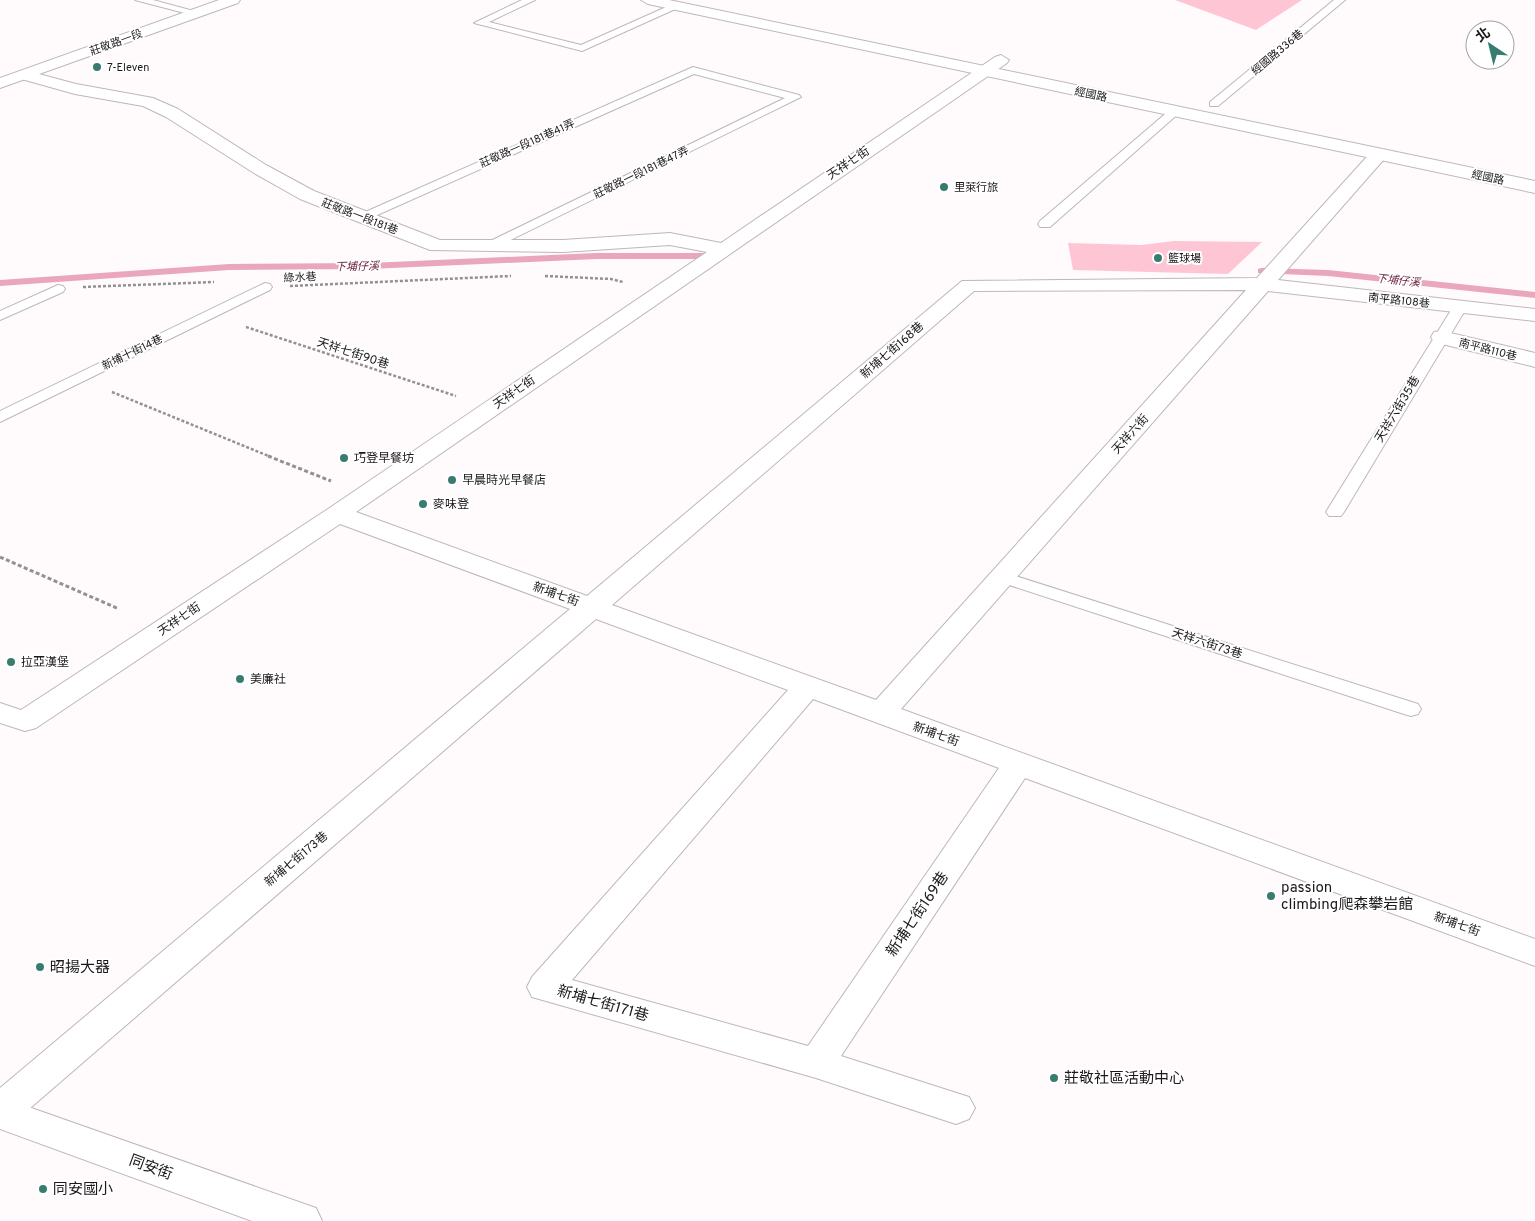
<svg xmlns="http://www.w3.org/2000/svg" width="1535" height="1221" font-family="Overpass,'Noto Sans TC',sans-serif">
	<rect width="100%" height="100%" fill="#fffafb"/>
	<!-- green -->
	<g fill="#fec6d5">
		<path d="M1175,0h127l-46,30z"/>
		<path d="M1174,241l88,1 -34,32 -155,-4 -5,-27 73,2z"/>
	</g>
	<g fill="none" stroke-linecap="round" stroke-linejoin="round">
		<!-- stream -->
		<g fill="#eaa6ba" fill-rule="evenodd">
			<path d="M596,253h117l5,3 -5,3h-117l-227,10 -140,1 -229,16v-6l229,-16 140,-1z"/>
			<path d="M1261,268l67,2 207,22v6l-207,-22 -70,-3v-4z"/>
		</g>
		<defs>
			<g id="service">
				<path d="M135,0h18l48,13 -5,3z"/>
				<path d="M522,0h13l-46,22 92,23 92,-41 9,2 -100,45 -108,-28z"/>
				<path d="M1334,0h11l-127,106h-8v-4z"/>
				<path d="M693,67l106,28 2,2 -309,152h-10l-2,-3 305,-148 -91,-24 -328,146h-10l-2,-3z"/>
				<path d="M1175,108l4,1v4l-129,114h-10l-2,-3 2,-3 131,-112z"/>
				<path d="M265,283l5,1 2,3 -2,3 -270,132v-11z"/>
				<path d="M58,285l5,1 2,3 -2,3 -63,28v-9z"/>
				<path d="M1460,303l7,4 -123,205 -3,4h-12l-3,-4 127,-205z"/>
				<path d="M1003,572l415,132 3,5 -3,5 -7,2 -7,-2 -407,-133 -3,-4 3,-4z"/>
			</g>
			<g id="minor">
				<path d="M1001,55l8,5 -2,3 -651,449 231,84 375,-315 295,-3 116,-128h12l3,4 -3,4 -107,122 257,29v12l-267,-30 -367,418 634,230v27l-510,-188 -184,278 128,41 6,11 -6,11 -13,5 -140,-46 -284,-81 -5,-10 5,-10 256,-287 -192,-71 -582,503 -14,5v-39l570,-479 -230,-85 -304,204 -11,3 -25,-8v-20l21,7 307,-201 379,-257 -37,-7 -107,7 -133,-2 -130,-51 -46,-26 -88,-56 -23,-11 -68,-12 -57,-16 -2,-3 2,-3 6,-2 52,14 77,14 25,11 88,56 48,26 126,49h123l107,-7 51,10 274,-186zM1246,290l-370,410 -264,-95 362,-314zM813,699l186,69 -191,278 -236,-66z"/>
				<path d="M1442,331l93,22v14l-101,-25 -3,-5 3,-5z"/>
			</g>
			<g id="tertiary">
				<path d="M219,0h21l-2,3 -238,85v-10z"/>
				<path d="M641,0h28l866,181v12l-887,-189z"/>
				<path d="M0,1097l316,111 6,13h-70l-252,-92z"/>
			</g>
		</defs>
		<!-- service casing -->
		<use href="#service" stroke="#bfb7b9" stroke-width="2"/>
		<!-- minor casing -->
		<use href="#minor" stroke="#bfb7b9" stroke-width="2"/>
		<!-- tertiary casing -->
		<use href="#tertiary" stroke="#bfb7b9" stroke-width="2"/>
		<!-- path-far1 -->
		<g stroke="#949091" stroke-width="2.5" stroke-dasharray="3 2" stroke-linecap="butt">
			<path d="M545,276l66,3 12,3"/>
			<path d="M290,286l221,-10"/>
			<path d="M83,287l131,-5"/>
			<path d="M246,327l210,69"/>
			<path d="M112,392l159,65"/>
		</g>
		<!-- path -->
		<g stroke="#949091" stroke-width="3" stroke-dasharray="4 2.5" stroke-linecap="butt">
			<path d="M268,456l63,25"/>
			<path d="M0,557l119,52"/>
		</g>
		<!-- service -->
		<use href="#service" fill="#fff" fill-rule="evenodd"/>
		<!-- minor -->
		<use href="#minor" fill="#fff" fill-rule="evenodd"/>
		<!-- tertiary -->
		<use href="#tertiary" fill="#fff" fill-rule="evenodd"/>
	</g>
	<!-- markers -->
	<g fill="#387c70" stroke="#fff" stroke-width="2">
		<circle cx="97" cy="67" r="5"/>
		<circle cx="944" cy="187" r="5"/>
		<circle cx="1158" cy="258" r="5"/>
		<circle cx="344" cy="458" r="5"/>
		<circle cx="452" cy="480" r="5"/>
		<circle cx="423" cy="504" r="5"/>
		<circle cx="11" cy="662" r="5"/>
		<circle cx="240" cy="679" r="5"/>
		<circle cx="1271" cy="896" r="5"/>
		<circle cx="40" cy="967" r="5"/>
		<circle cx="1054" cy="1078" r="5"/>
		<circle cx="43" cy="1189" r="5"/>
	</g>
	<g text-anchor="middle" stroke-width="4" stroke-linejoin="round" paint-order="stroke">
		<!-- far-street labels -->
		<g font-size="11" fill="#1c191a" stroke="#fff">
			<text transform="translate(116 42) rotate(-20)" y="4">莊敬路一段</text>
			<text transform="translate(1277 52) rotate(-40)" y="4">經國路336巷</text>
			<text transform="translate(1091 94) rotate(12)" y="4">經國路</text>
			<text transform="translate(527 143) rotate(-24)" y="4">莊敬路一段181巷41弄</text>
			<text transform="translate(641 172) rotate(-26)" y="4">莊敬路一段181巷47弄</text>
			<text transform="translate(1488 177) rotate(12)" y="4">經國路</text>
			<text transform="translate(360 216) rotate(21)" y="4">莊敬路一段181巷</text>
			<text transform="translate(300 277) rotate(-3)" y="4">綠水巷</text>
			<text transform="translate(1399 300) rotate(6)" y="4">南平路108巷</text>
			<text transform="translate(1488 349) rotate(14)" y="4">南平路110巷</text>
			<text transform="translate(132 352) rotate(-26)" y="4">新埔十街14巷</text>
		</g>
		<!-- far-poi labels -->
		<g font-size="11" fill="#1c191a" stroke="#fff" text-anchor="start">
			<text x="107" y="71">7-Eleven</text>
			<text x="954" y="191">里萊行旅</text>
			<text x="1168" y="262">籃球場</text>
		</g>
		<!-- far-water labels -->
		<g font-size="11" font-style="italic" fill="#6a1d3c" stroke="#fff">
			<text transform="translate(357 266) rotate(-1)" y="4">下埔仔溪</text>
			<text transform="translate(1398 280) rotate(6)" y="4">下埔仔溪</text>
		</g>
		<!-- street labels -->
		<g font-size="12" fill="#1c191a" stroke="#fff">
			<text transform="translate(848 163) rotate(-34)" y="4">天祥七街</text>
			<text transform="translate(892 350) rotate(-41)" y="4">新埔七街168巷</text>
			<text transform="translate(353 353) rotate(18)" y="4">天祥七街90巷</text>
			<text transform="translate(514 392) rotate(-35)" y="4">天祥七街</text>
			<text transform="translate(1397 409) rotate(-59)" y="4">天祥六街35巷</text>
			<text transform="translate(1130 434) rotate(-48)" y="4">天祥六街</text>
			<text transform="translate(556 594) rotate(20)" y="4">新埔七街</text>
			<text transform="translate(179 619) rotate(-34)" y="4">天祥七街</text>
			<text transform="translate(1207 643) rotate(18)" y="4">天祥六街73巷</text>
			<text transform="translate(936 734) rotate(20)" y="4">新埔七街</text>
			<text transform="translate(296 859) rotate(-40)" y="4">新埔七街173巷</text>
			<text transform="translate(1457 924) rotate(20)" y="4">新埔七街</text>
		</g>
		<!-- poi labels -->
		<g font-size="12" fill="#1c191a" stroke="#fff" text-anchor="start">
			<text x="354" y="462">巧登早餐坊</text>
			<text x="462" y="484">早晨時光早餐店</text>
			<text x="433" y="508">麥味登</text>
			<text x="21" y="666">拉亞漢堡</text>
			<text x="250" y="683">美廉社</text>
		</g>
		<!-- near-poi labels -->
		<g font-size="15" fill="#1c191a" stroke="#fff" text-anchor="start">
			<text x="1281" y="892">passion<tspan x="1281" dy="17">climbing爬森攀岩館</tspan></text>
			<text x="50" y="972">昭揚大器</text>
			<text x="1064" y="1083">莊敬社區活動中心</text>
			<text x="53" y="1194">同安國小</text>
		</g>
		<!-- near-street labels -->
		<g font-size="15" fill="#1c191a" stroke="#fff">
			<text transform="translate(917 914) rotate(-56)" y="5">新埔七街169巷</text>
			<text transform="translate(603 1003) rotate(16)" y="5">新埔七街171巷</text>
			<text transform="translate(151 1167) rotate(20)" y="5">同安街</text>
		</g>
	</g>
	<!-- north arrow -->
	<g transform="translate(1490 45) rotate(325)"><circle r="24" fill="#ffffff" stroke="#a4a3a3"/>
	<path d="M0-4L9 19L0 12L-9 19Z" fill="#387c70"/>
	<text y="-8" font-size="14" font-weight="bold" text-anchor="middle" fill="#1c191a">北</text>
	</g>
</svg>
